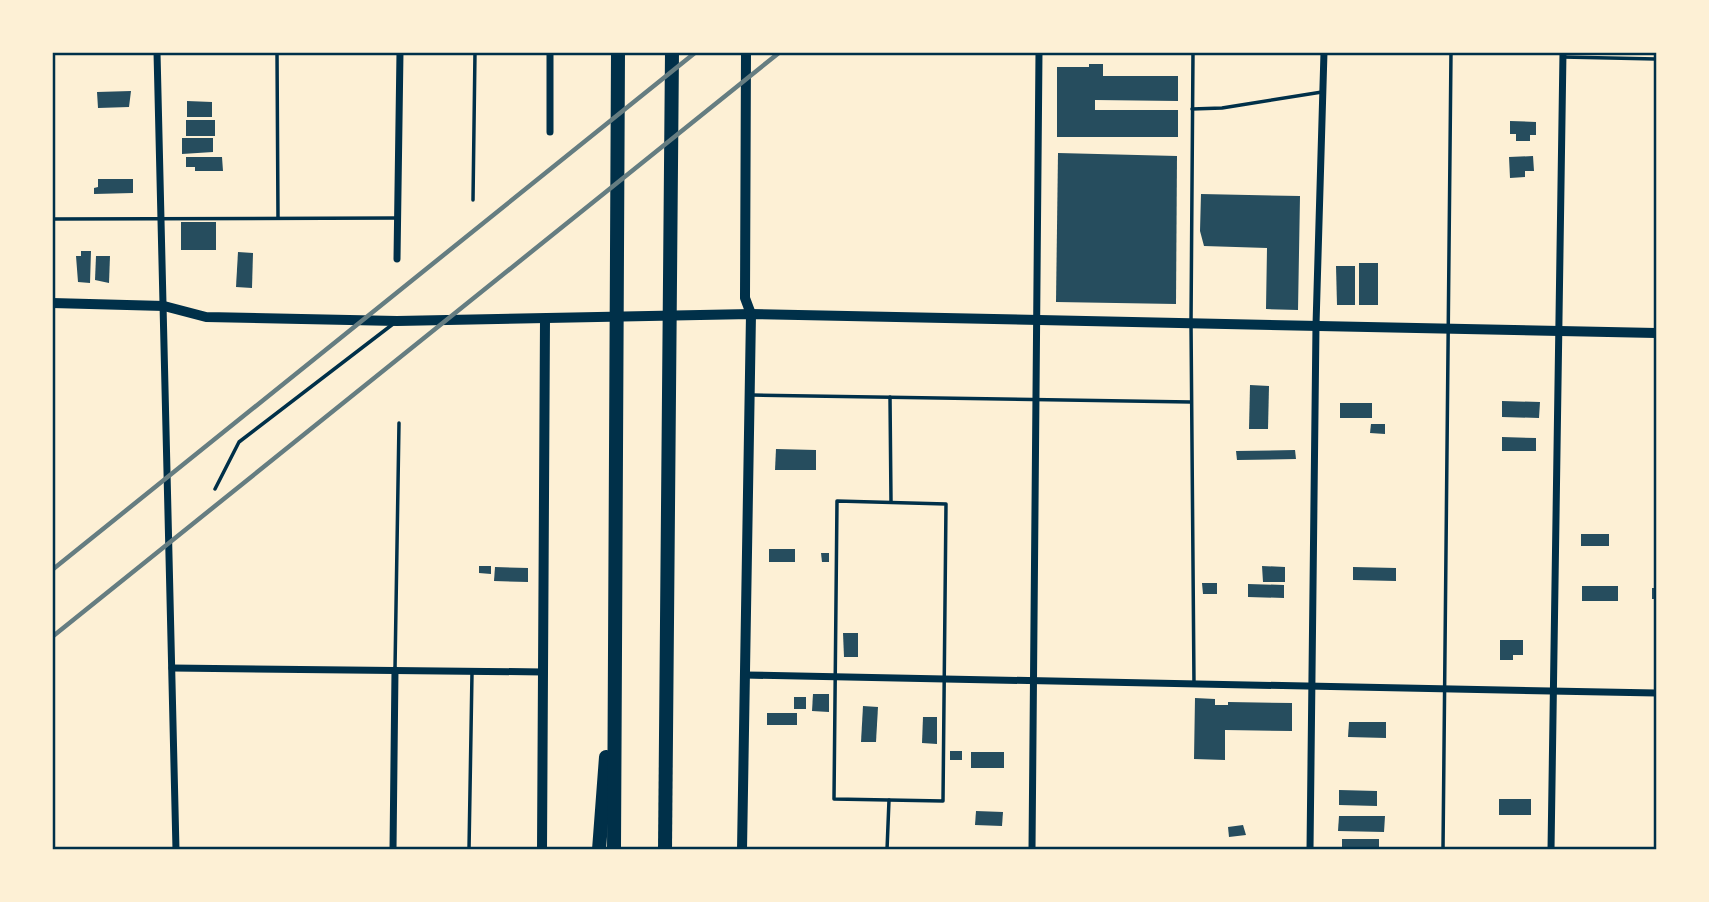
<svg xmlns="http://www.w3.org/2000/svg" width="1709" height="902" font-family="Poppins,sans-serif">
	<rect width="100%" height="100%" fill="#fdf0d5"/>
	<!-- building -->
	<g fill="#264d5e">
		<path d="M1089,64h14v12h75v25l-83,-1v10h83v27h-121v-70h32z"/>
		<path d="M131,91l-2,16 -31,1 -1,-16z"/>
		<path d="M187,101l25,1v15h-25z"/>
		<rect x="186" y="120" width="29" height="16"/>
		<path d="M1510,121l26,1v13h-6v6h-14v-7h-6z"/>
		<path d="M182,138h31v14l-31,2z"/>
		<path d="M1058,153l119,3 -1,148 -120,-2z"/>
		<path d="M1533,156l1,15h-9v6l-15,1 -1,-21z"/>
		<path d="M186,157h36l1,14h-28v-4h-9z"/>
		<path d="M98,179h35v14l-39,1v-6l4,-1z"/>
		<path d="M1201,194l99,2 -2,114 -32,-1 1,-61 -63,-2 -4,-15z"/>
		<rect x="181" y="222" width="35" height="28"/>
		<path d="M81,251h10l-1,32 -12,-1 -2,-26h5z"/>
		<path d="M238,252l15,1 -1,35 -16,-1z"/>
		<path d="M96,256h14l-1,27 -14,-3z"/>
		<rect x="1359" y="263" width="19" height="42"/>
		<path d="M1336,266h19v39h-18z"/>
		<path d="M1250,385l19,1 -1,43h-19z"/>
		<path d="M1502,401l38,1 -1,16 -37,-1z"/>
		<rect x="1340" y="403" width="32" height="15"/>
		<path d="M1371,424h14v10l-15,-1z"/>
		<path d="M1502,437l34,1v13h-34z"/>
		<path d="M776,449l40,1v20h-41z"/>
		<path d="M1295,450l1,9 -59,1 -1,-9z"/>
		<rect x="1581" y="534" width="28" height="12"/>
		<rect x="769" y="549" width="26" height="13"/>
		<path d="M821,553h8v9h-7z"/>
		<path d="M479,566h12v8l-12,-1z"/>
		<path d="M1262,566l23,1v15h-22z"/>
		<path d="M495,567l33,1v14l-34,-1z"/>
		<path d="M1353,567l43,1v13l-43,-1z"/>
		<path d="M1202,583h15v11h-14z"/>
		<path d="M1248,584l36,1v13l-36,-1z"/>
		<rect x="1582" y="586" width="36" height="15"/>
		<rect x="1652" y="588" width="4" height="11"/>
		<path d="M843,633h15v24h-14z"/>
		<path d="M1500,640h23v15h-10v5h-13z"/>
		<path d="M813,694h16v18l-17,-1z"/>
		<rect x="794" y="697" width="12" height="12"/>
		<path d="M1195,698l20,1v6h13v-3l64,1v28l-67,-1v30l-31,-1z"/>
		<path d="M863,706l15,1 -2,35h-15z"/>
		<rect x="767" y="713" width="30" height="12"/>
		<path d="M923,717h14v27l-15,-1z"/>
		<path d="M1349,722h37v16l-38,-1z"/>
		<rect x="950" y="751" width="12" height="9"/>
		<rect x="971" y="752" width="33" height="16"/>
		<path d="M1339,790l38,1v15l-38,-1z"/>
		<rect x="1499" y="799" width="32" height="16"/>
		<path d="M976,811l27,1 -1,14 -27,-1z"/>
		<path d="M1339,816h46l-1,16 -46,-1z"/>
		<path d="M1243,825l3,10 -17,2 -1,-10z"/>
		<path d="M1342,839h37v10l-37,1z"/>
	</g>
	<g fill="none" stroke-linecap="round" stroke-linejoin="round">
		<!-- service -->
		<g stroke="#003049" stroke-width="3.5">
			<path d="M277,52l1,166"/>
			<path d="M1193,52l-2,271 3,361"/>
			<path d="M1563,57l93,2"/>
			<path d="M1192,109l30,-1 100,-16"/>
			<path d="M473,200l2,-148"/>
			<path d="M52,219l345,-1"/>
			<path d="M752,395l439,7"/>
			<path d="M890,397l1,105"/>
			<path d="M215,489l24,-47 154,-118"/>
			<path d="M837,501l109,3 -3,297 -109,-2z"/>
			<path d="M395,669l4,-246"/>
			<path d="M469,850l3,-177"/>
			<path d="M887,850l2,-50"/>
			<path d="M1443,850l8,-798"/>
		</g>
		<!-- minor -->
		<g stroke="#003049" stroke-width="7">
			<path d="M157,52l19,798"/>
			<path d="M550,52v80"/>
			<path d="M397,259l3,-207"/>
			<path d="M172,668l371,4"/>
			<path d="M745,675l911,18"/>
			<path d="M393,850l2,-180"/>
			<path d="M1032,850l7,-798"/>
			<path d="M1310,850l6,-525 8,-273"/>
			<path d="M1551,850l12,-798"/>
		</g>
		<!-- tertiary -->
		<g stroke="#003049" stroke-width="10">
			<path d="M52,303l112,3 42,11 191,4 354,-7 905,19"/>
			<path d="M542,850l3,-531"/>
			<path d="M742,850l9,-536 -6,-16 1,-246"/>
		</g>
		<!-- motorway -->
		<g stroke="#003049" stroke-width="14">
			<path d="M599,850l7,-93"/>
			<path d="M614,850l4,-798"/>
			<path d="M665,850l7,-798"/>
		</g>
		<!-- rail -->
		<g stroke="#657d81" stroke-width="4.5">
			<path d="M52,570l644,-518"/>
			<path d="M52,637l728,-585"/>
		</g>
	</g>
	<!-- border -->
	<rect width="1709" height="902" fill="none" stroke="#fdf0d5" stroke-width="108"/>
	<rect x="54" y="54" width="1601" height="794" fill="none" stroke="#003049" stroke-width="2.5"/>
</svg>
